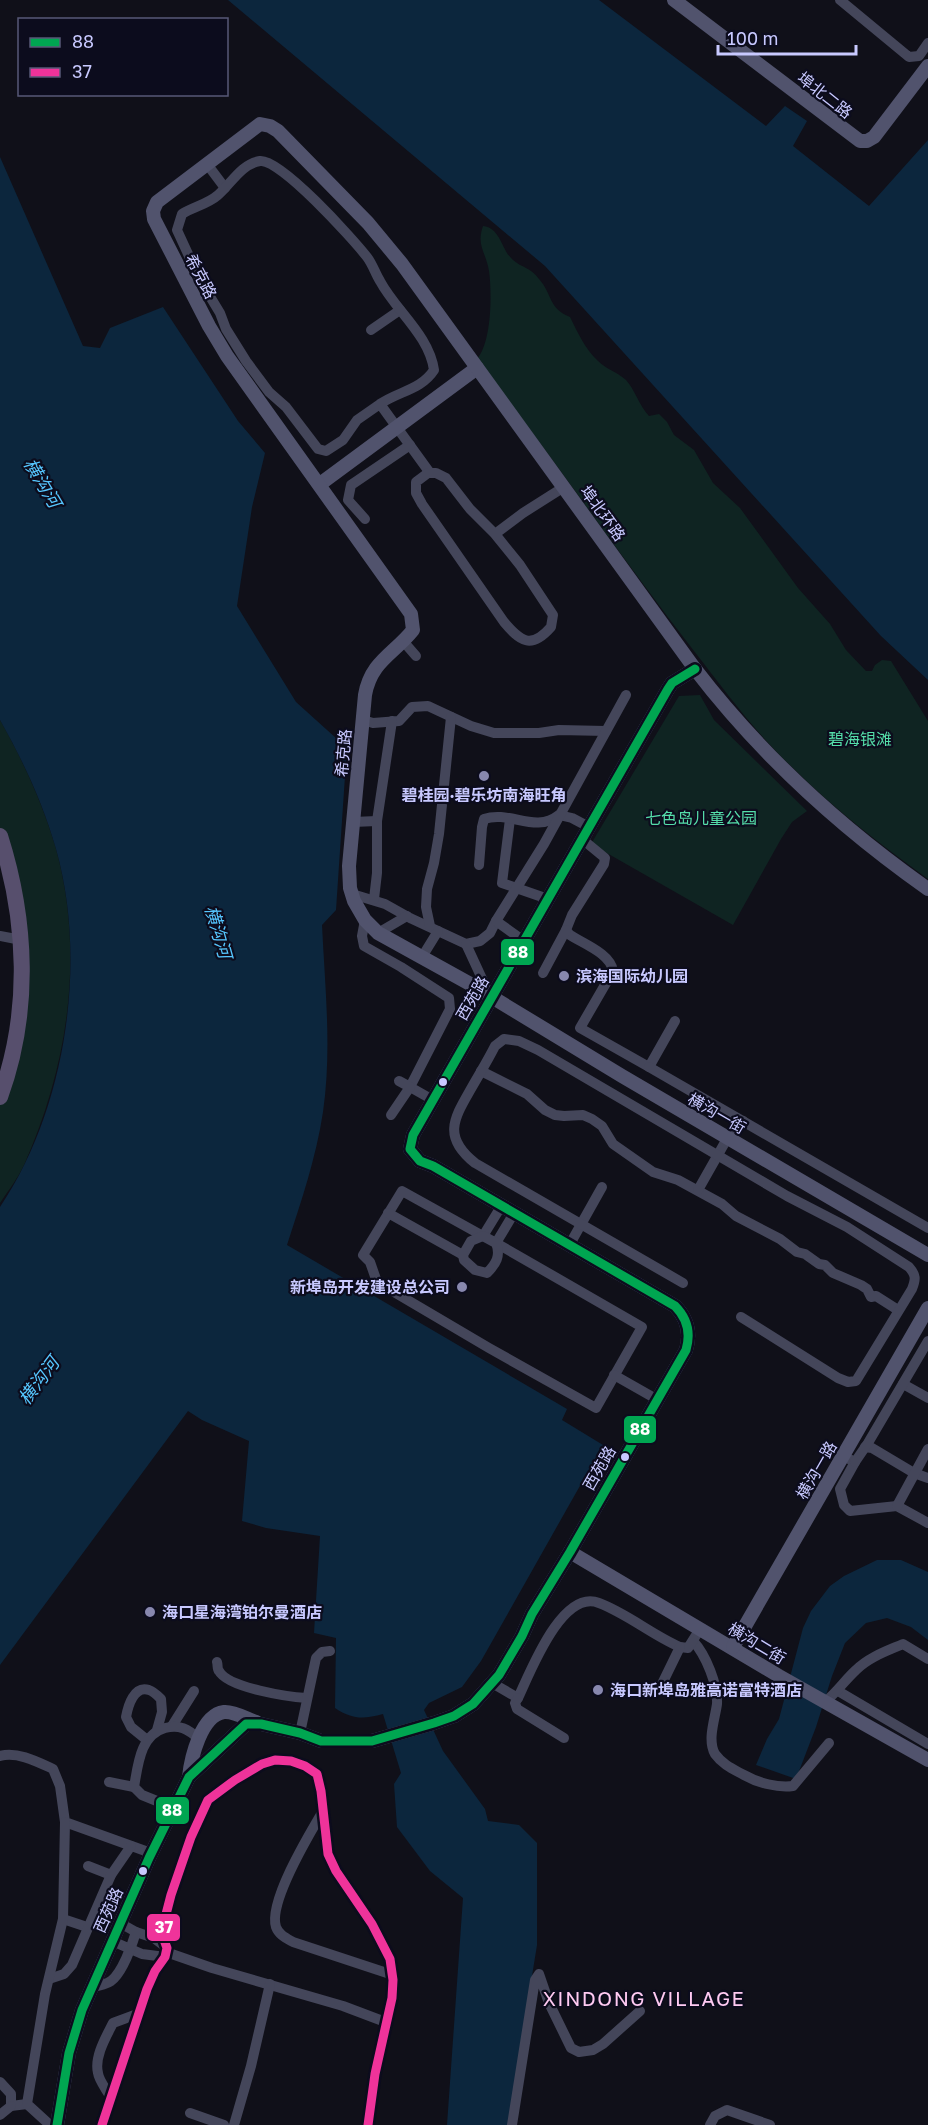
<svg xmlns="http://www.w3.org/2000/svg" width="928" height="2125" font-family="'Golos Text','Noto Sans SC',sans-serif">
	<rect width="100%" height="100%" fill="#101019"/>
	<!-- green -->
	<g fill="#0f2422">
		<path d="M483,226c18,2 18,24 30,34 9,8 17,7 26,19 14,16 9,29 31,38 8,16 15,32 28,44 8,8 19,11 28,19 9,10 13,25 23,36l10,-2 8,8 7,13 20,15 19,33 27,25 58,80 32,36 16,26 20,21h6l3,-6 7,-5 9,1 37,60v158c-48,-35 -95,-71 -137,-113 -36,-34 -66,-75 -97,-115 -74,-95 -143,-196 -217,-292 15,-17 15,-67 12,-88 -3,-19 -13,-25 -6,-45z"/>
		<path d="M700,695l14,25 93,91 -15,11 -11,17 -48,86 -142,-81 88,-148z"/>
		<path d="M0,720c23,41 43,84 56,129 29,106 12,217 -32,316 -6,13 -16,26 -24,38v-114l22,-129 -22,-119z"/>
	</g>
	<!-- water -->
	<g fill="#0c263d">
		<path d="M228,0h371l167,126 19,-20 22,15 -14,25 76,60 59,-66v540l-47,-44 -336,-370z"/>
		<path d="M0,157l83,189 17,2 10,-20 53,-21 75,114 27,32 -13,54 -15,99 59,96 41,37 9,22 -10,149 -14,15c3,62 10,125 1,187 -7,46 -22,90 -36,133l280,164 -5,11 41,25 -122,216 -19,26 -33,16 -5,7 19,41 42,58 3,12 31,4 18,18v102l-29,180h-61l16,-227 -33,-27 -33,-44 -3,-43 7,-11 -18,-59c-19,5 -30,6 -48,-6l1,-70 -22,-5 6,-97 -54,-8 -24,-7 7,-80 -47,-21 -14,-9 -188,254v-458c66,-98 88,-245 56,-358 -13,-46 -33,-88 -56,-129z"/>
		<path d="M877,1560h24l27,12v68l-17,-13 -24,-9 -21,5 -21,20 -13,33 -16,51 -20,52 -40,-14 11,-26 12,-20 24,-91 8,-17 19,-25 14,-10z"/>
	</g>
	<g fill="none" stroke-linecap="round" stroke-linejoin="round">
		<!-- street -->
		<g stroke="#44465a" stroke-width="10">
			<path d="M840,0l69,57 10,-1 9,-13"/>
			<path d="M207,164l18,24"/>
			<path d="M371,330l29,-20"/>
			<path d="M380,404l-23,16 -14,20 -17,11 -8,-2 -32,-42 -17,-15 -23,-31 -20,-32 -6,-16 -20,-33 -23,-50 5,-16c11,-7 26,-10 36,-19 13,-11 23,-31 42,-34 20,-3 93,78 107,96 6,8 8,16 13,24 16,30 49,54 54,89 -13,20 -35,21 -54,34l50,69"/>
			<path d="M365,519l-17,-19 3,-15 59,-40"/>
			<path d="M495,534l-25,-25 -24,-31 -10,-5h-8l-12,9v11l6,11 82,118c16,19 27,28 47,5l2,-12 -33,-50 -25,-31 28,-21 41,-26"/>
			<path d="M403,641l13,15"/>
			<path d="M363,720l10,3 26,-2 13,-14 16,-1 43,20 23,7h45l20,-3 47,1"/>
			<path d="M510,819l-8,64 46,16"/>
			<path d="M353,822l24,-1"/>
			<path d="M582,839l23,19 -1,6 -32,51 -6,15 4,5c14,9 41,19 43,36l-33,57 69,39 26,-46"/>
			<path d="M479,865l3,-38 2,-8c26,-9 51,15 75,-4l13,3 17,9"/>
			<path d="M352,894l33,10 25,14 56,26 14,-3 10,-8 6,-12"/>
			<path d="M374,899l3,-26v-52l15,-100"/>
			<path d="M365,920l-3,16 2,10 37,21 48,31 1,11 -40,78 23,13"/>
			<path d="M430,926l-4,-19 1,-18 7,-26 5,-29 12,-117"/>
			<path d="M378,933l29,-17"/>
			<path d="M0,936l16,3"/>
			<path d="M524,941l-28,-20 48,-77 82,-149"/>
			<path d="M466,944l25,54"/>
			<path d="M422,957l16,-26"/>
			<path d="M543,973l23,-43"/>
			<path d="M649,1067l279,161"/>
			<path d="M481,1071l46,23 18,16 10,5 9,1 19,-1 9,4 10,7 11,18 40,28 25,8 44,24 14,12 44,23 17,13 8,2 14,10 6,1 8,8 28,12 6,4 4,8 5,-1 22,14"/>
			<path d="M391,1115l19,-28 -11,-6"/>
			<path d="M698,1190l30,-53 15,-16"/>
			<path d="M502,1205l-19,31 -81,-45 -39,64 7,7 7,20 112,66 107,60 46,-81 -146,-84 18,-30"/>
			<path d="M388,1213l75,42"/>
			<path d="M483,1236l13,7c5,13 0,21 -9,30l-12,-3 -11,-10 -1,-5 8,-14z"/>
			<path d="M570,1244l32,-57"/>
			<path d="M683,1283l-208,-120c-34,-27 -20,-46 -3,-76 8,-14 16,-27 23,-41l9,-7 15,2 19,9 249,146 60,31 62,40c7,8 7,12 3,22l-56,92 -8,1 -10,-4 -97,-61"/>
			<path d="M614,1375l44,25"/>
			<path d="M903,1384l25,14"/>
			<path d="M865,1447l7,1 42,25 14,5"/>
			<path d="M843,1456l12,6 -15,27 4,16 6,6 47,-5 31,17"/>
			<path d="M855,1462l13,-19 60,-102"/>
			<path d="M897,1506l31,-57"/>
			<path d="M693,1641c13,14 25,44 24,63 -2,15 -10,36 -2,50 8,11 18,15 29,21 14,8 34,13 49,11l36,-43"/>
			<path d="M217,1662c1,3 0,7 2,9 9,17 70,26 88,27"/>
			<path d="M492,1683l26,15c12,-25 44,-110 81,-95 29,11 53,32 81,44l8,1 12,-19"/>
			<path d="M660,1688l20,-41"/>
			<path d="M838,1691l90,53"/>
			<path d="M518,1698l-3,5 2,6 47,29"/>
			<path d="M826,1701c11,-9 19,-21 30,-31 13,-13 31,-19 47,-26l25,15"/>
			<path d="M172,1726l22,-35"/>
			<path d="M300,1733l16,-75 6,-6 8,-1"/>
			<path d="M147,1740l-16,-13 -5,-10c2,-11 8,-32 23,-27 4,1 9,6 12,9l1,13 -5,18"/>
			<path d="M0,1756c17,-5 38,6 53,13l7,17 5,36 86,31"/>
			<path d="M109,1782l25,5"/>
			<path d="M174,1808l-32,-13 -8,-8c4,-22 6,-52 31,-59 14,-4 23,1 34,11"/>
			<path d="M323,1811c-13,22 -55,91 -47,116 3,8 10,11 17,15l100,33"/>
			<path d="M88,1866l23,9"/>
			<path d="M63,1919l24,8"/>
			<path d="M136,1932l18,6 13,10"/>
			<path d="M112,1941l30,13 23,3"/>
			<path d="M166,1952l46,16 131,38 45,17"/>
			<path d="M49,1979l15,-5 8,-9 39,-90 20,-29"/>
			<path d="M92,1987c7,-1 13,-2 19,-6 11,-8 21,-36 25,-49l-16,-9"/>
			<path d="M0,2082l11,12v12l16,-2"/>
			<path d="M111,2098c-4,-8 -12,-17 -13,-25 -4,-16 8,-36 15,-50l27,-10"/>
			<path d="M190,2113l34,12"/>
			<path d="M0,2115l11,-9"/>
			<path d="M50,2125l-23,-21 18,-110 18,-75 2,-97"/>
			<path d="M102,2125l45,-136 8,-18 10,-14 2,-9 -4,-11 1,-15 7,-27 20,-58 17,-37 27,-20 27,-16 13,-4 16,1 14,5 12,8 4,17 7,63 8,17 36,53 18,35 3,21 -1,18 -17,76 -7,51"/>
			<path d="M234,2125l17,-59 19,-82"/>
			<path d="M512,2125l23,-145 4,-6 10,29 22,45 8,4 14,-2 10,-6 37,-33"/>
			<path d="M710,2125l5,-9 12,-6 43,15"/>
		</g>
		<!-- secondary -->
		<g stroke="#51536d" stroke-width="14">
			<path d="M674,0l186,141h7l7,-4 54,-71"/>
			<path d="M320,484l157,-116"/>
			<path d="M928,889c-88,-62 -167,-134 -233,-220l-293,-405 -34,-41 -90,-92 -8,-5 -10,-2 -103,78 -4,9 1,8 55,107 18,30 184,258 2,16c-19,24 -42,31 -48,65l-16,171 1,22 4,13 11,19 13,13 94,52 150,91 306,179"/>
			<path d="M570,1552l209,124 149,84"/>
			<path d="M733,1647l195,-339"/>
			<path d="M189,1777c2,-19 12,-62 35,-65 10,-1 23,7 32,10"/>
			<path d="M57,2125l12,-72 13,-43 67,-152 40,-81 57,-53h15l39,9 21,8h51l62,-18 20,-7 19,-12 26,-29 23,-39 10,-22 38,-62 116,-202c5,-17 1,-32 -11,-44l-242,-140 -13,-5 -10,-12 3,-14 255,-446 4,-6 23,-14"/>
		</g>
		<!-- primary -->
		<path stroke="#574f6d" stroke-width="16" d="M0,836c27,85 31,176 0,261"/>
		<defs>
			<path id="bus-1" d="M57,2125l12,-72 13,-43 67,-152 40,-81 57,-53h15l39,9 21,8h51l62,-18 20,-7 19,-12 26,-29 23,-39 10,-22 38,-62 116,-202c5,-17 1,-32 -11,-44l-242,-140 -13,-5 -10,-12 3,-14 255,-446 4,-6 23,-14"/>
			<path id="bus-2" d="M102,2125l45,-136 8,-18 10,-14 2,-9 -4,-11 1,-15 7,-27 20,-58 17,-37 27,-20 27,-16 13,-4 16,1 14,5 12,8 4,17 7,63 8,17 36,53 18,35 3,21 -1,18 -17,76 -7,51"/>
		</defs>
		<!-- bus-1 casing -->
		<use href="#bus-1" stroke="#0c0c1d" stroke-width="14"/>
		<!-- bus-2 casing -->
		<use href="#bus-2" stroke="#0c0c1d" stroke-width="14"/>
		<!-- bus-1 -->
		<use href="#bus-1" stroke="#00a651" stroke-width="9"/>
		<!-- bus-2 -->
		<use href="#bus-2" stroke="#ef339a" stroke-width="9"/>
	</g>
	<!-- markers -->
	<g fill="#8888ae" stroke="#0c0c1d" stroke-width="2">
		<circle cx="484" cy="776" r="6"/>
		<circle cx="564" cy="976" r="6"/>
		<circle cx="462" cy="1287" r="6"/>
		<circle cx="150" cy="1612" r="6"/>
		<circle cx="598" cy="1690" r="6"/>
	</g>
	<g fill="#c8c9ff" stroke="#0c0c1d" stroke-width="2">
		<circle cx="443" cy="1082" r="5"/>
		<circle cx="625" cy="1457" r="5"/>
		<circle cx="143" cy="1871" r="5"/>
	</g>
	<g text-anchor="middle" stroke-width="4.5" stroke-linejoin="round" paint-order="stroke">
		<!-- street labels -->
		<g font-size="16" fill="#c8c9ff" stroke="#0c0c1d">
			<text transform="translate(825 95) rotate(38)" y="6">埠北二路</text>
			<text transform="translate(201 276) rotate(62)" y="6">希克路</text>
			<text transform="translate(603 513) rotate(54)" y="6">埠北环路</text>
			<text transform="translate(343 753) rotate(-85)" y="6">希克路</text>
			<text transform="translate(472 998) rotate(-60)" y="6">西苑路</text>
			<text transform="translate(717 1113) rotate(30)" y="6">横沟一街</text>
			<text transform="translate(599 1468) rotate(-60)" y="6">西苑路</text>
			<text transform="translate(816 1470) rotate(-60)" y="6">横沟一路</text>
			<text transform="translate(757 1643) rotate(31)" y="6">横沟二街</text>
			<text transform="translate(108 1910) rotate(-66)" y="6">西苑路</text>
		</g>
		<!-- park labels -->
		<g font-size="16" fill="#55deaa" stroke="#0c0c1d">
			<text x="860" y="745">碧海银滩</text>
			<text x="701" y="824">七色岛儿童公园</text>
		</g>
		<!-- poi labels -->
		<g font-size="16" font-weight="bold" fill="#c8c9ff" stroke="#0c0c1d" text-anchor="start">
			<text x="484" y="801" text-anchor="middle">碧桂园·碧乐坊南海旺角</text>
			<text x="576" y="982">滨海国际幼儿园</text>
			<text x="450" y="1293" text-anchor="end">新埠岛开发建设总公司</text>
			<text x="162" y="1618">海口星海湾铂尔曼酒店</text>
			<text x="610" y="1696">海口新埠岛雅高诺富特酒店</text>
		</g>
		<!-- water labels -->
		<g font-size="18" font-style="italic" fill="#56c6fe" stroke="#0c0c1d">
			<text transform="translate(42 483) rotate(59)" y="6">横沟河</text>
			<text transform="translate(218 932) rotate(74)" y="6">横沟河</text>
			<text transform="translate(39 1381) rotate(-53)" y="6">横沟河</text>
		</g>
		<!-- quarter labels -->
		<g font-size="20" letter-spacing="1.5" fill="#ffcaf2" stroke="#0c0c1d">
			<text x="644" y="2006">XINDONG VILLAGE</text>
		</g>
	</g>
	<g stroke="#0c0c1d" stroke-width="2">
		<rect x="500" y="938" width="35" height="28" rx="6" fill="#00a651"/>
		<rect x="623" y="1415" width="34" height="29" rx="6" fill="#00a651"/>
		<rect x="155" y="1796" width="35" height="29" rx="6" fill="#00a651"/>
		<rect x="146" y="1913" width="35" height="29" rx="6" fill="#ef339a"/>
	</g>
	<g font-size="16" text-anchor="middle" font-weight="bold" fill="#fff">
		<text x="518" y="958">88</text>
		<text x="640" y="1435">88</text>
		<text x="172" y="1816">88</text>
		<text x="164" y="1933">37</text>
	</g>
	<!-- legend -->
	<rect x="18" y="18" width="210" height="78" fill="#0c0c1d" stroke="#575877" stroke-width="1.5"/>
	<rect x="30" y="38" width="30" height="9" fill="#00a651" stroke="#575877" stroke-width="1.5"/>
	<text x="72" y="48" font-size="18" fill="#c8c9ff">88</text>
	<rect x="30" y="68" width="30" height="9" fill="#ef339a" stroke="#575877" stroke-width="1.5"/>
	<text x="72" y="78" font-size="18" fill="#c8c9ff">37</text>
	<!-- scale -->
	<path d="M718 45v9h138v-9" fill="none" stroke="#c8c9ff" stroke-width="3"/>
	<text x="727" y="45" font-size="18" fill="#c8c9ff" stroke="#0c0c1d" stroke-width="4.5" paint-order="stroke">100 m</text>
</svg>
